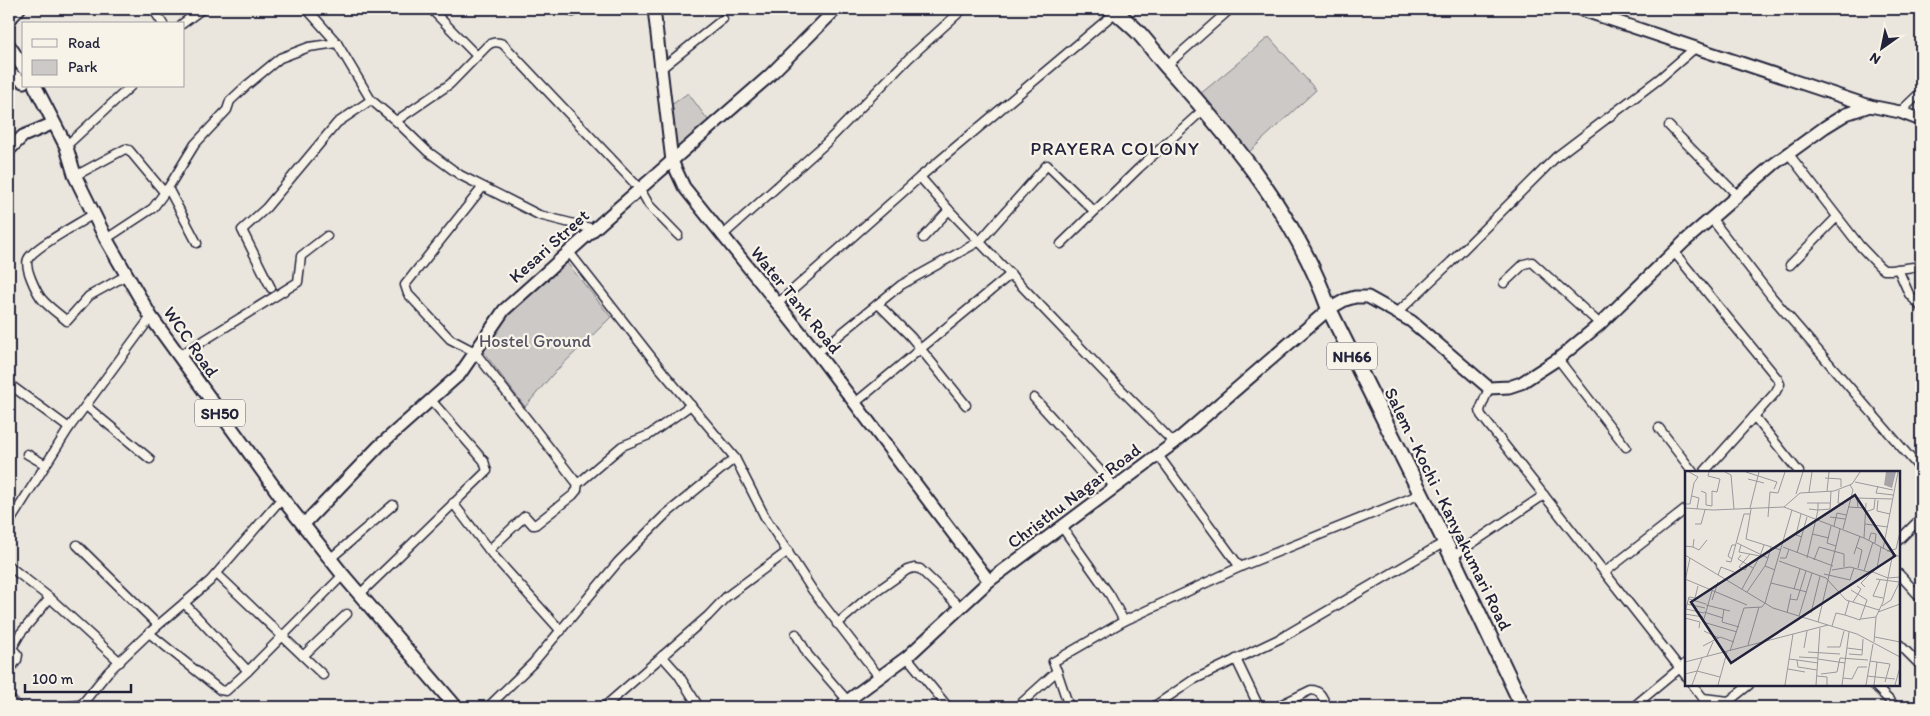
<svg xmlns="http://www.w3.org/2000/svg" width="1930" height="716" font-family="Itim,sans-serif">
	<rect width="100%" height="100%" fill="#eae6de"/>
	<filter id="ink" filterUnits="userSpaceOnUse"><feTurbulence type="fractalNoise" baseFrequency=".02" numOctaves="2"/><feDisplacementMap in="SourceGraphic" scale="10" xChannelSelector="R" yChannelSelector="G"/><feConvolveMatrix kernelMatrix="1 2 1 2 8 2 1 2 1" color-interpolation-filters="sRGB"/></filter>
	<g filter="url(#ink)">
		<!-- green -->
		<g fill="#cdc9c6" stroke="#787680">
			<path d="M1269,37l47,53 -69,64 -48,-59z"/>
			<path d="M688,93l23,31 -38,34 -3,-52z"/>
			<path d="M567,263l44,54 -58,57 -28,33 -43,-57 26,-34z"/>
		</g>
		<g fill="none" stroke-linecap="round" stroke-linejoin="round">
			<defs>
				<g id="street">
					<path d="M153,9l10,15"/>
					<path d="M307,9l30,34 34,57 25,21 31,30 33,24 79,40 55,14"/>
					<path d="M431,9l46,47"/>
					<path d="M573,12l4,-3"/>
					<path d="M182,24l20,-15"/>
					<path d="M1166,66l61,-54"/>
					<path d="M662,68l61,-49"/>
					<path d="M1900,112l21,-20"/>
					<path d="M396,121l54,-37 37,-38c5,-4 9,-5 16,-2l137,145 9,16 29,30"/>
					<path d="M1669,126l68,69"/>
					<path d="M66,146l65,-60"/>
					<path d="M1788,153l72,93 19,20 5,4h7l30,-4"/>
					<path d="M75,176l50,-27 4,1 35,42"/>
					<path d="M920,177l29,33 153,160 72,73"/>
					<path d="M168,188l29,55"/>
					<path d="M482,188l-77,97 3,9 42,45 25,13 101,130h4l42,-36 27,-11 42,-30"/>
					<path d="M95,213c-13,9 -61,34 -67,46 -4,8 8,32 13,39 7,9 18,16 26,23l22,-25 38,-21"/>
					<path d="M1711,218l61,79 149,173"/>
					<path d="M722,236l103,-92 84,-86 54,-49"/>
					<path d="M923,238l26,-28"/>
					<path d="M106,239l47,-31 15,-20 27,-44 32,-34 3,-9 16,-15 34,-28 29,-11 28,-4"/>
					<path d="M1061,244l78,-76 65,-59"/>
					<path d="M569,252l94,120 72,86 30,59 48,74 67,87"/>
					<path d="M1674,252l103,126 3,6 -5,9 -71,79"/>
					<path d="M1790,265l47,-48"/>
					<path d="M1898,269l11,25 12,13"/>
					<path d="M1504,283l20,-19 8,-2 68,62"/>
					<path d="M271,288l-29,-58 24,-22 71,-85 34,-23"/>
					<path d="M777,304l143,-127 196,-165"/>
					<path d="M878,304l33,33 55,68"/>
					<path d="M1397,313l54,-51 105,-105 103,-78 36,-31"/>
					<path d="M817,353l84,-68 79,-44 67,-76 47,46"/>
					<path d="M179,356l119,-74 3,-26 26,-20"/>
					<path d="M1558,359l68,88"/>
					<path d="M9,384l60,44"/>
					<path d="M1489,388l-9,22 1,5 205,261"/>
					<path d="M1034,398l81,89"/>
					<path d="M855,403l156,-129"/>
					<path d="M86,406l64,53"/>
					<path d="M1754,416l45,56"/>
					<path d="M1659,428l34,44"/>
					<path d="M27,454l19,11"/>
					<path d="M1158,455l82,112"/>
					<path d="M453,503l39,51 69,77"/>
					<path d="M9,523l60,-95 82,-111"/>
					<path d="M1899,540l22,-22"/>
					<path d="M77,545l81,80"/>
					<path d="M489,550l36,-34 8,9h2l38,-30 4,-5 1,-8"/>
					<path d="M1452,557l92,-62"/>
					<path d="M331,558l62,-53"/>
					<path d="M9,566l41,32 70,64"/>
					<path d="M1605,572l81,-63"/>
					<path d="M217,574l106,101"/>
					<path d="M1899,574l22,24"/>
					<path d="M360,594l127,-123 -3,-10 -53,-61"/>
					<path d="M184,603l64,68 95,-96"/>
					<path d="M1124,621l116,-54 181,-73"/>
					<path d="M837,624l29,-25 41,-29 7,-2 6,1 41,39"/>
					<path d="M149,633l71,57 6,1 22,-20"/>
					<path d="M796,634l12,21 39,45"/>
					<path d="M1899,644l22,22"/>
					<path d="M303,656l44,-42"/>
					<path d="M662,656l16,18 21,33"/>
					<path d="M907,657l41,50"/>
					<path d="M1236,659l23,48"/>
					<path d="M9,671l8,-11 1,-5 -6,-7 8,-14 30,-36"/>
					<path d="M1057,671l-4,-9 71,-41 -14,-26 -48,-68"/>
					<path d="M1693,685l17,22"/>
					<path d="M1874,685l22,22"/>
					<path d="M9,698l9,9"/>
					<path d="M1703,698l26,3 20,-16"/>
					<path d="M64,707l15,-2 4,-2 25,-31 41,-39 61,-52 72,-83"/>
					<path d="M488,707l45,-44 85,-101 47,-47 70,-57"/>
					<path d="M604,707l104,-91 18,-19 62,-46"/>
					<path d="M1017,707l40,-36 12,36"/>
					<path d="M1153,707l40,-27 88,-42 164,-96"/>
					<path d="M1276,707l35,-17c10,0 12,9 16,17"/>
					<path d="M1633,707l53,-44"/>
				</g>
				<g id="secondary">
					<path d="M654,9l18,152 12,26 133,166 172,228"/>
					<path d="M1579,9l291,97 30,6 21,8"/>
					<path d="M9,20l10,-11"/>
					<path d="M9,73l15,9"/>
					<path d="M9,150l14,-14 31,-13"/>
					<path d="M303,525l76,-79 81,-72 44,-64 106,-95 158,-138 68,-68"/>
					<path d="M839,707l68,-50 82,-76 185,-138 155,-134 16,-9 10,-3h13l43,24 78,67 20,-1 12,-4 37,-24 42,-35 85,-83 89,-77 51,-37 21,-13 24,-8"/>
				</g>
				<g id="primary">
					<path d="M9,46l15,22"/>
					<path d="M35,86l31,60 9,30 31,63 45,78 131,181 61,77 113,132"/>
				</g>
				<path id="highway" d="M1113,9c8,8 17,15 25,23 11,12 21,26 32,38 65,73 126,146 159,239l116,233 78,165"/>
			</defs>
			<!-- street casing -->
			<use href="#street" stroke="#22223b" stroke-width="11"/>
			<!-- secondary casing -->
			<use href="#secondary" stroke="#22223b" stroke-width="15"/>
			<!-- primary casing -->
			<use href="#primary" stroke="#22223b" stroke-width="16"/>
			<!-- highway casing -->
			<use href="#highway" stroke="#22223b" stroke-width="18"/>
			<!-- street -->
			<use href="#street" stroke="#f7f3e8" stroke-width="8"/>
			<!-- secondary -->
			<use href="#secondary" stroke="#f7f3e8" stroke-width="11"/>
			<!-- primary -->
			<use href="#primary" stroke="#f7f3e8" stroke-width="12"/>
			<!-- highway -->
			<use href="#highway" stroke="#f7f3e8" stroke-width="14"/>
		</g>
	</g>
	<g text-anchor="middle" stroke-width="4.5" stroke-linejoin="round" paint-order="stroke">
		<!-- shield labels -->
		<g fill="#f7f3e8" stroke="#62616f" stroke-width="1">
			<rect x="1327" y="342.5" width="50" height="27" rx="4"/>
			<rect x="195" y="399.5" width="50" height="27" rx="4"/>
		</g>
		<g font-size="16" font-weight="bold" fill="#22223b">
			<text x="1352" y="362">NH66</text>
			<text x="220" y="419">SH50</text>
		</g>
		<!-- street labels -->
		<g font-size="18" fill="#22223b" stroke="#f7f3e8">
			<text transform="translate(549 246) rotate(-42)" y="6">Kesari Street</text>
			<text transform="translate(796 300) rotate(51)" y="6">Water Tank Road</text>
			<text transform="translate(191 342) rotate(55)" y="6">WCC Road</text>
			<text transform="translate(1074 496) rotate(-37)" y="6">Christhu Nagar Road</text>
			<text transform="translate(1448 509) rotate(64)" y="6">Salem - Kochi - Kanyakumari Road</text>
		</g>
		<!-- park labels -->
		<g font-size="18" fill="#555465" stroke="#f7f3e8">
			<text x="535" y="347">Hostel Ground</text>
		</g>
		<!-- neighbourhood labels -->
		<g font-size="19" letter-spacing="1" fill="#22223b" stroke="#f7f3e8">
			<text x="1115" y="155">PRAYERA COLONY</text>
		</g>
	</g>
	<!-- overview -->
	<g transform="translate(1685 471)">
		<rect width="215" height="215" fill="#eae6de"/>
		<path d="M201,1h10l-4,16 -8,-3z" fill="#a6a3a6"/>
		<path fill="none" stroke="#9a989d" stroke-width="1" d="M24,1l-1,4 12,3 -3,13 -5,-1v15M40,1l6,3 3,34M61,1l31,10 -3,7M140,7l16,1v8M63,8l16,4M170,11l38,8M193,15l-2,7 17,2M154,19l-1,13 6,1M16,20l5,2v12l6,1M142,20l2,-19M124,21l3,-20M111,23l7,-22M7,25l7,2 -2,11M193,29l-1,11 13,3M122,32h23M133,32v7l12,-1 1,-18M0,33h5l4,-21 4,-6 -9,-5M99,36l80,31 36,19M163,36l17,1M0,37l28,2 71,-3 16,-14 34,-2 18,-7 8,-12M65,37l9,-36M173,37l-1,-10 35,1M66,38l-5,30 35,11M180,41l9,-3 1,-10M116,43l-5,21 6,2M83,46l2,-25 8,1 7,-21M145,46l15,2M10,53h6l4,-14M180,53l23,3M146,55l-4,17 9,3M149,55l3,-13 9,2M158,58l10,-39 -3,-5M127,63l17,4M179,67l2,-35M184,69l2,-7 5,1 -1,9M52,72l31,15 3,-11M56,74l-2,7 21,4 4,-11M0,75l8,1 1,-8M8,76l6,3 8,-10M98,76l50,19M171,76l6,3 -4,18M198,78l15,-77M202,80l9,-2 4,-17M112,82l10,-36M169,83l6,-18M0,84l88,53 84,26 43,23M56,84l-3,4 15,9M83,87l-3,8 10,4M95,87h6l3,-9M122,87l11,-48 -9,-1M47,88l-4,-3 4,-11h4M129,89l5,-13 25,7v13M41,90l5,1 13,-48h6M94,90l47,17 20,22 33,10M63,94l-3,5 -6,-3 11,-13M147,99l18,-3 22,6 5,-5 4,-21M179,100l9,-29M188,101l15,6 12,-1M139,103l26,6 4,-12M33,104l3,-8 13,5M0,108l62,26M191,108l23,3M195,109l-7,16 10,2M0,110l5,-23M86,112l36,9M180,116l-4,-4 10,-10M57,118l18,-33 2,1M109,118l6,-20M27,120l-9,31 34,10M62,121l18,-26M4,128l17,5M105,128l7,1 9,-29M27,129l6,-18M168,131l8,-13 -4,-3M2,133l18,4M21,134l24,6M197,135l9,-6 9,-19M1,138l18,4M39,138l-2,13 17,5M0,141l4,-15 6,1 3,-12M19,141l19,6M193,141l22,-8M102,142l4,-19M126,142l9,-37M0,143l18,3M160,144l15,5 7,-20 -16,-10M114,145l13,-43M0,147l15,4 -1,6M176,148l15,-2M133,151l22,-93M147,155l4,-13 9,2 4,-14M19,160l15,7M190,166l25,5M189,171l2,-25 7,-15 10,-49M63,174l11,-38M18,175l17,-9 14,5M142,176h13l4,-16M119,177l3,-17M162,177l16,2M45,180l14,-43 18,-1 3,-4 27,-93M123,181l32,2M164,183l13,1 1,-16M22,185l6,-14M114,186l19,1M104,188l8,1 1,7 19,3M133,188l27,4M112,189l21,3M185,190l20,3M0,191l143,-37M103,198l17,3M0,203l12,-3 23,6M136,203l16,-2 3,-14 28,2M132,205l10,1v8M182,205l28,3M158,207l9,1 6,-12h9M200,211l5,-18M7,214l10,-27M33,214l9,-33M100,214l8,-51M131,214l4,-57M157,214l7,-53M181,214l7,-41M189,214l3,-23M210,214l5,-18"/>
		<path fill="#22223b" fill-opacity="0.15" stroke="#22223b" stroke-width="2.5" d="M170,24l40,61 -164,107 -40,-61z"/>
		<rect width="215" height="215" fill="none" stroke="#22223b" stroke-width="2.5"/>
	</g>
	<!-- margin -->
	<rect width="1930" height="716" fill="none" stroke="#f7f3e8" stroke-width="30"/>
	<rect x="15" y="15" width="1900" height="686" fill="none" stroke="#22223b" stroke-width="2" filter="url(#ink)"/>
	<!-- legend -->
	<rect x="22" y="22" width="162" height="65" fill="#f7f3e8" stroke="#a29fa3"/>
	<rect x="32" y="39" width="25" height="8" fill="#f7f3e8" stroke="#a29fa3"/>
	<text x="68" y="48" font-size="15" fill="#22223b">Road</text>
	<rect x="32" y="60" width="25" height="15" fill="#cdc9c6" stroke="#a29fa3"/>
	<text x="68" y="72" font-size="15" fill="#22223b">Park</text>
	<!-- north arrow -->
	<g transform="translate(1882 48) rotate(213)" stroke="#f7f3e8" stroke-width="4" paint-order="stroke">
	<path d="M0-4L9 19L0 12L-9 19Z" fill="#22223b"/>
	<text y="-8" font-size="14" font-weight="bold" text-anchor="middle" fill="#22223b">N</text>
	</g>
	<!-- scale -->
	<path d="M25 684v8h106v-8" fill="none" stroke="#22223b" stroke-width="2.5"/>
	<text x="32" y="684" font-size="15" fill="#22223b" stroke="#f7f3e8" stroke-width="4" paint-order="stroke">100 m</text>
</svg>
